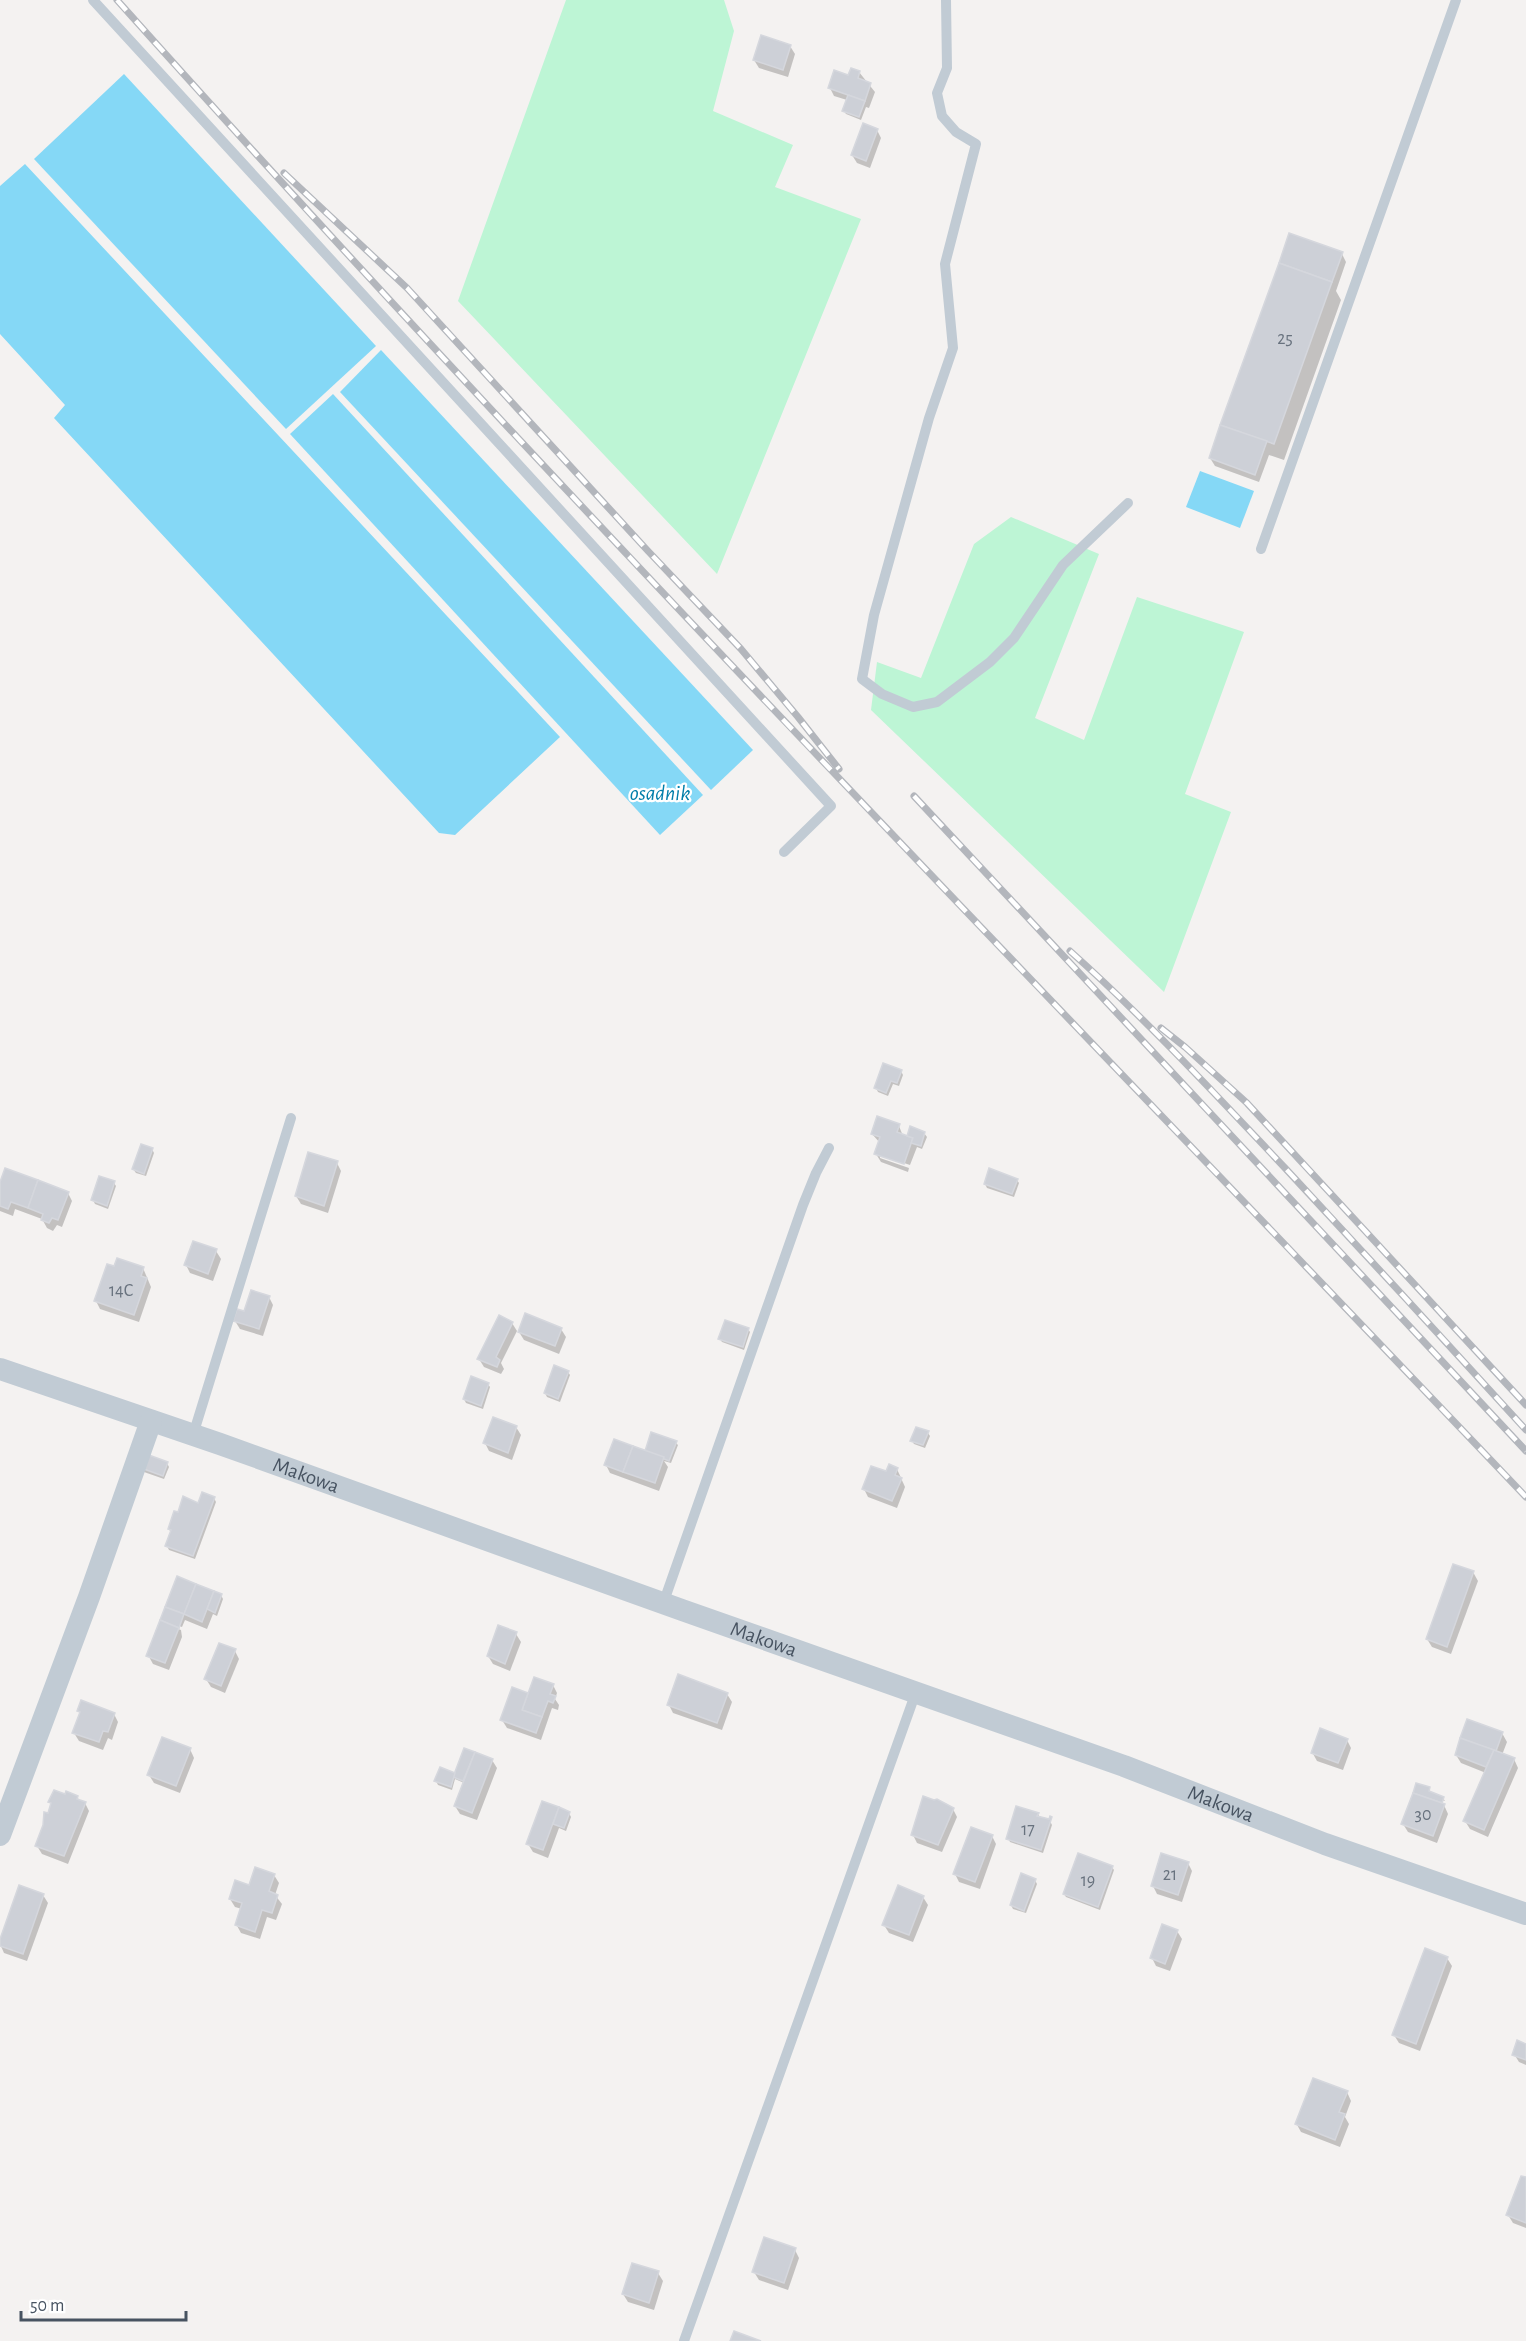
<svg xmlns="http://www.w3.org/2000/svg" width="1526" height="2341" font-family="'Alegreya Sans',sans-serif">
	<rect width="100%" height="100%" fill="#f4f2f1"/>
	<!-- green -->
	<g fill="#bdf5d5">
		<path d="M566,0h158l10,31 -21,80 80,34 -18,42 86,32 -144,355 -259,-273z"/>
		<path d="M1011,517l88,37 -64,164 49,22 53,-143 107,35 -59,162 46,18 -67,180 -293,-282 6,-48 44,16 53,-134z"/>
	</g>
	<!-- water -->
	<g fill="#85d8f6">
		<path d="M124,74l252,272 -90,83 -252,-270z"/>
		<path d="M25,164l535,573 -105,98 -16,-2 -385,-415 11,-13 -65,-71v-148z"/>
		<path d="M381,350l372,400 -42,40 -371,-398z"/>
		<path d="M333,394l370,401 -43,40 -370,-401z"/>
		<path d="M1200,471l54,20 -14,37 -54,-21z"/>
	</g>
	<!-- shadow -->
	<g fill="#0003">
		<path d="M790,46l5,8 -7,23 -29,-9 -5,-8z"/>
		<path d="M859,72l16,20 -6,16 -3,-1 -5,13 -15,-6 -2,-3 3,-11 -13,-4 -4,-8z"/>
		<path d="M877,130l4,8 -11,30 -13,-5 -5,-8z"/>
		<path d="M1342,254l4,8 -10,29 5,9 -57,160 -15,-5 -10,27 -44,-16 -5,-8z"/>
		<path d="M901,1071l2,4 -4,11 -6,-2 -5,12 -10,-4 -2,-4z"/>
		<path d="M899,1126l4,10 5,2 16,-5 3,4 -5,12 -5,-2 -7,18 -30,-10v3l29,10 -1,4 -27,-10 -5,-8 4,-11 -8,-9z"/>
		<path d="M152,1149l2,4 -8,23 -10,-3 -3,-4z"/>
		<path d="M337,1163l4,8 -13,42 -27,-9 -5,-8z"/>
		<path d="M1017,1180l2,3 -5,14 -27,-9 -2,-4z"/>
		<path d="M114,1183l2,3 -8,23 -13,-5 -2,-4z"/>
		<path d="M0,1187l68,6 4,8 -10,26 -5,-2 -4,6 -6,-3 -5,-9 -27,-10 -2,7 -13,-5z"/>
		<path d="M216,1251l5,8 -8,22 -23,-8 -4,-8z"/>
		<path d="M143,1268l8,19 -12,35 -39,-13 -4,-8z"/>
		<path d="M269,1297l4,8 -10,31 -23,-7 -5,-8z"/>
		<path d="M512,1323l5,8 -16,32 3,6 -3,5 -17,-7 -5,-8z"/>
		<path d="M561,1329l5,8 -7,17 -35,-14 -5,-8z"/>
		<path d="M748,1329l2,3 -6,18 -22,-8 -2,-3z"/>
		<path d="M568,1372l2,3 -10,27 -13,-5 -2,-4z"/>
		<path d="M488,1384l2,3 -7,22 -17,-6 -2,-4z"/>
		<path d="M516,1427l5,8 -9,25 -23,-9 -4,-8z"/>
		<path d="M928,1433l2,3 -5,12 -11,-4 -2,-3z"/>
		<path d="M675,1442l3,3 -7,18 -7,-2 4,6 -9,24 -49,-18 -4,-8z"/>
		<path d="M167,1463l2,4 -5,12 -20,-7 -2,-4z"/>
		<path d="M897,1469l8,18 -8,21 -29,-11 -4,-8z"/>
		<path d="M214,1498l2,4 -21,57 -26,-9 -2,-4 4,-13 -2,-4 9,-15z"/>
		<path d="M1473,1572l5,9 -27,73 -19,-7 -5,-8z"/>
		<path d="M178,1578l43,17 2,4 -6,17 -4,-2 -6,15 -22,-9 -3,7 -20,-7v3l19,7 1,7 -13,33 -16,-6 -5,-9z"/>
		<path d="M516,1634l5,8 -11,29 -17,-7 -5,-8z"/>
		<path d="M235,1651l4,8 -14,34 -14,-6 -5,-8z"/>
		<path d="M553,1685l4,8 -2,6 4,6 -1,5 -6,-2 -11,32 -34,-12 -5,-8 11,-31 16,6z"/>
		<path d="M727,1694l5,8 -10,28 -49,-17 -4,-8z"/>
		<path d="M78,1710l36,4 4,8 -6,18 -4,-2 -5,12 -24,-9 -5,-8 7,-19z"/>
		<path d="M1502,1733l5,9 -5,13 12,4 4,9 -30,69 -18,-8 -5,-8 21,-48 -25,-10 -5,-8z"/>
		<path d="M1347,1740l4,8 -8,22 -26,-9 -5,-9z"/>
		<path d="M190,1749l4,9 -14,35 -26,-10 -5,-8z"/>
		<path d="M474,1753l18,7 5,8 -20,52 -17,-6 -5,-8 9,-23 -9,-4 -3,11 -14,-5 -2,-4 19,-6z"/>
		<path d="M1417,1785l12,4 2,5 12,4 2,3 -30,-9v3l29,10 4,9 -11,29 -29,-11 -5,-8z"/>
		<path d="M77,1797l3,4 5,2 4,8 -21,53 -26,-10 -5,-8z"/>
		<path d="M543,1803l26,10 2,4 -5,14 -7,-3 -11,30 -15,-6 -5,-8z"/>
		<path d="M953,1809l4,8 -15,35 -25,-9 -4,-8z"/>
		<path d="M1038,1814l2,4 10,3 2,4 -9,28 -33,-11 -2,-4z"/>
		<path d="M992,1836l4,8 -16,45 -21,-7 -4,-8z"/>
		<path d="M1188,1863l4,8 -10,31 -25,-8 -4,-8z"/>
		<path d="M1112,1867l2,3 -14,40 -34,-13 -2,-3z"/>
		<path d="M274,1875l5,8 -4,12 7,9 -6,16 -9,-3 -7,22 -19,-6 -5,-9 6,-15 -7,-2 -5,-8z"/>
		<path d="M1035,1880l2,4 -11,29 -13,-4 -2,-4z"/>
		<path d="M43,1895l5,8 -21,58 -23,-8 -4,-9z"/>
		<path d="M923,1897l5,8 -15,37 -24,-9 -5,-8z"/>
		<path d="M1177,1931l5,8 -12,32 -14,-5 -4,-8z"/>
		<path d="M1447,1958l5,8 -32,85 -21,-8 -5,-8z"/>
		<path d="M1526,2045v20l-7,-3 -5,-8z"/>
		<path d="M1347,2092l4,9 -6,16 4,7 -9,23 -39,-15 -5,-9z"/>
		<path d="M1526,2179v49l-13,-5 -5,-8z"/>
		<path d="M795,2250l4,8 -11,32 -29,-10 -5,-8z"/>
		<path d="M658,2273l5,8 -9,29 -26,-8 -5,-8z"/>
	</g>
	<!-- building -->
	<g fill="#cdd0d7" stroke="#d5d7dd" stroke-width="1.5">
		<path d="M761,35l30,10 -8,25 -30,-10z"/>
		<path d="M851,68l9,3 -2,7 13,5 -6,18 -37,-13 6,-18 14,5z"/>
		<path d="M848,95l17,6 -6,16 -17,-6z"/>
		<path d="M863,123l15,6 -12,32 -15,-6z"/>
		<path d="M1289,233l54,19 -11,30 -53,-19z"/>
		<path d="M1279,263l53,19 -58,162 -54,-19z"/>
		<path d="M1220,425l47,16 -12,34 -46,-17z"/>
		<path d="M883,1063l19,7 -5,13 -6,-2 -5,12 -12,-5z"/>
		<path d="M877,1116l23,8 -3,8 16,6 -9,26 -30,-10 6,-17 -9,-3z"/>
		<path d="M910,1126l15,6 -4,14 -10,-3 2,-5 -6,-2z"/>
		<path d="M141,1144l12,4 -9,26 -12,-5z"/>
		<path d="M308,1152l30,9 -14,45 -29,-10z"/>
		<path d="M5,1168l33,12 -10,28 -17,-6 -3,7 -8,-3v-24z"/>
		<path d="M989,1168l29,11 -6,15 -28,-10z"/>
		<path d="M99,1176l16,5 -8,25 -16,-6z"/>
		<path d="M38,1180l31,12 -11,28 -6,-2 -3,5 -8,-3 2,-6 -15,-6z"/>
		<path d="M193,1241l24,8 -9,25 -24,-9z"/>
		<path d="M117,1258l27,9 -3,9 6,2 -13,37 -40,-14 13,-37 7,2z"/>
		<path d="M251,1290l19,6 -11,33 -26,-8 4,-12 7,2z"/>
		<path d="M525,1313l37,15 -7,18 -37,-14z"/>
		<path d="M499,1315l14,7 -17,35 4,3 -3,7 -20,-8z"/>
		<path d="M725,1320l24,8 -6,19 -25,-8z"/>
		<path d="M554,1365l15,6 -11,28 -14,-6z"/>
		<path d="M471,1376l18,7 -8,23 -18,-7z"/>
		<path d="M493,1417l24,9 -9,27 -25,-10z"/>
		<path d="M916,1427l13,4 -6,14 -13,-4z"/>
		<path d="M651,1432l26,9 -8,20 -24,-10z"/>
		<path d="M614,1439l19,7 -10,26 -19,-7z"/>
		<path d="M633,1446l31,11 -9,26 -32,-11z"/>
		<path d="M146,1454l22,8 -5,14 -22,-8z"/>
		<path d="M889,1464l9,4 -3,7 7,3 -10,23 -30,-12 9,-23 15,5z"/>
		<path d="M202,1492l13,5 -22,59 -28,-10 6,-16 -3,-1 6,-18 4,1 5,-16 15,7z"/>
		<path d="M1453,1564l21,7 -27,76 -21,-8z"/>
		<path d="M177,1576l19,8 -12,30 -19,-7z"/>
		<path d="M196,1584l18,7 -12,31 -18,-8z"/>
		<path d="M214,1591l8,3 -7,19 -8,-4z"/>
		<path d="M165,1607l19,7 -5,14 -19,-8z"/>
		<path d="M160,1620l19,8 -14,35 -19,-7z"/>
		<path d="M498,1625l19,7 -12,32 -18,-8z"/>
		<path d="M219,1643l17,6 -15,37 -17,-7z"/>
		<path d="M678,1674l50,19 -11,30 -50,-18z"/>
		<path d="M534,1677l20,7 -4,10 6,2 -3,7 -5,-2 -6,16 -20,-7z"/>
		<path d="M512,1687l16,6 -6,17 20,7 -6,16 -36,-13z"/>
		<path d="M81,1700l34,13 -7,19 -5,-1 -4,11 -27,-9 8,-21 -3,-1z"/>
		<path d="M1467,1719l36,13 -7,19 -36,-13z"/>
		<path d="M1320,1728l28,11 -10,24 -27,-10z"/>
		<path d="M162,1737l29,11 -15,38 -29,-11z"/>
		<path d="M1460,1738l34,12 -8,17 -31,-12z"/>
		<path d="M464,1748l11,4 -12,29 -10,-4z"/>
		<path d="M1494,1750l21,8 -31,72 -21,-9z"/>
		<path d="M475,1752l18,7 -21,54 -18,-7z"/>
		<path d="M440,1767l15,6 -4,14 -17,-6z"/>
		<path d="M1416,1783l14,4 -1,4 15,6 -2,6 -29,-10z"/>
		<path d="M54,1790l11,4 1,-3 12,5 -1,3 9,3 -22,54 -29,-10 8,-21 1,-13 4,1 3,-10 -3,-1z"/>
		<path d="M1413,1793l32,11 -12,32 -32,-12z"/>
		<path d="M923,1796l11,4 3,-1 17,9 -16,37 -27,-10z"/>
		<path d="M542,1801l17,6 -16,43 -17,-6z"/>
		<path d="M1016,1806l23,7 -2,3 12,3 1,-3 2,1 -11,33 -35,-11z"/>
		<path d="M559,1807l11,5 -6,16 -11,-4z"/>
		<path d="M971,1827l22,8 -18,47 -22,-8z"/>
		<path d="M1078,1853l35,13 -15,41 -35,-13z"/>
		<path d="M1161,1853l28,9 -11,33 -27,-9z"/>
		<path d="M255,1867l20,7 -6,17 9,4 -6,18 -10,-3 -7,22 -20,-7 7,-22 -13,-4 6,-19 14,5z"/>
		<path d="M1021,1873l15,6 -12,32 -14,-6z"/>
		<path d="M19,1885l25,9 -21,60 -23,-8v-7z"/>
		<path d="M898,1885l26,11 -15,39 -27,-10z"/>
		<path d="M1162,1924l16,6 -13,34 -15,-6z"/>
		<path d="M1425,1948l23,9 -32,87 -24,-9z"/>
		<path d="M1517,2040l9,4v16l-14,-5z"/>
		<path d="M1313,2078l35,13 -9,21 6,2 -10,26 -40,-16z"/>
		<path d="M1521,2176l5,1v46l-20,-8z"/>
		<path d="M764,2237l32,11 -12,35 -32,-11z"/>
		<path d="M632,2263l27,8 -10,32 -27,-9z"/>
		<path d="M734,2331l27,10h-31z"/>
	</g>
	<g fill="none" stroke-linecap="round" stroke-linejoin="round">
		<!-- service -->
		<g stroke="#c1cbd4" stroke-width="10">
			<path d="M93,0l738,806 -47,46"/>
			<path d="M946,0l1,68 -10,25 5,23 14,16 20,12 -31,120 8,84 -24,70 -55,197 -12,64 20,15 31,13 24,-5 53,-40 24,-24 49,-73 65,-62"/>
			<path d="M1261,549l195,-549"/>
			<path d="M193,1435l98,-317"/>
			<path d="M663,1604l140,-399 13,-32 13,-25"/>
			<path d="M684,2341l232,-649"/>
		</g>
		<!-- minor -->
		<g stroke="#c1cbd4" stroke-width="22">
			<path id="s1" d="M0,1369l220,75 462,166 442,156 201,78 201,70"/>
			<path d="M0,1835l89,-238 62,-176"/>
		</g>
		<defs>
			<g id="rail">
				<path d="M117,0c457,511 937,1001 1409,1497"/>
				<path d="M284,173l123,115 241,263 93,98 57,68 41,52"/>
				<path d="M914,796l612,655"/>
				<path d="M1070,951c76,68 145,143 215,217 81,87 161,174 241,262"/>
				<path d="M1161,1028l24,19 62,56 279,302"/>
			</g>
		</defs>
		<!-- rail casing -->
		<use href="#rail" stroke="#b3b6bc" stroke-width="7"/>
		<!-- rail -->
		<use href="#rail" stroke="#fff" stroke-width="4.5" stroke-dasharray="14" stroke-linecap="butt"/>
	</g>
	<g text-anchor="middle" stroke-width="4.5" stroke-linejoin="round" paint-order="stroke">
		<!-- number labels -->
		<g font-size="18" fill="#68727e">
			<text x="1285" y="344">25</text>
			<text x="121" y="1296">14C</text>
			<text x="1423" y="1820">30</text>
			<text x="1028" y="1835">17</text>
			<text x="1170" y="1880">21</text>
			<text x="1088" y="1886">19</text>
		</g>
		<!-- street labels -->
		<g font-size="21" fill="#475361" stroke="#fff">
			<text dy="7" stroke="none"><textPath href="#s1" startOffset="324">Makowa</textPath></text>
			<text dy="7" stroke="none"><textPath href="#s1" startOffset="810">Makowa</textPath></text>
			<text dy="7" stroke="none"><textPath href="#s1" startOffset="1296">Makowa</textPath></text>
		</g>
		<!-- water labels -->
		<g font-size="22" font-style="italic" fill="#027eaa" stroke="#fff">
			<text x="660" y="800">osadnik</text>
		</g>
	</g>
	<!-- scale -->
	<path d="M21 2311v9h165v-9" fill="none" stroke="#475361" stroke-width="3"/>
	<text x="30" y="2311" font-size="18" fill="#475361" stroke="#ffffff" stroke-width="4.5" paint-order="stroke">50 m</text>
</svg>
